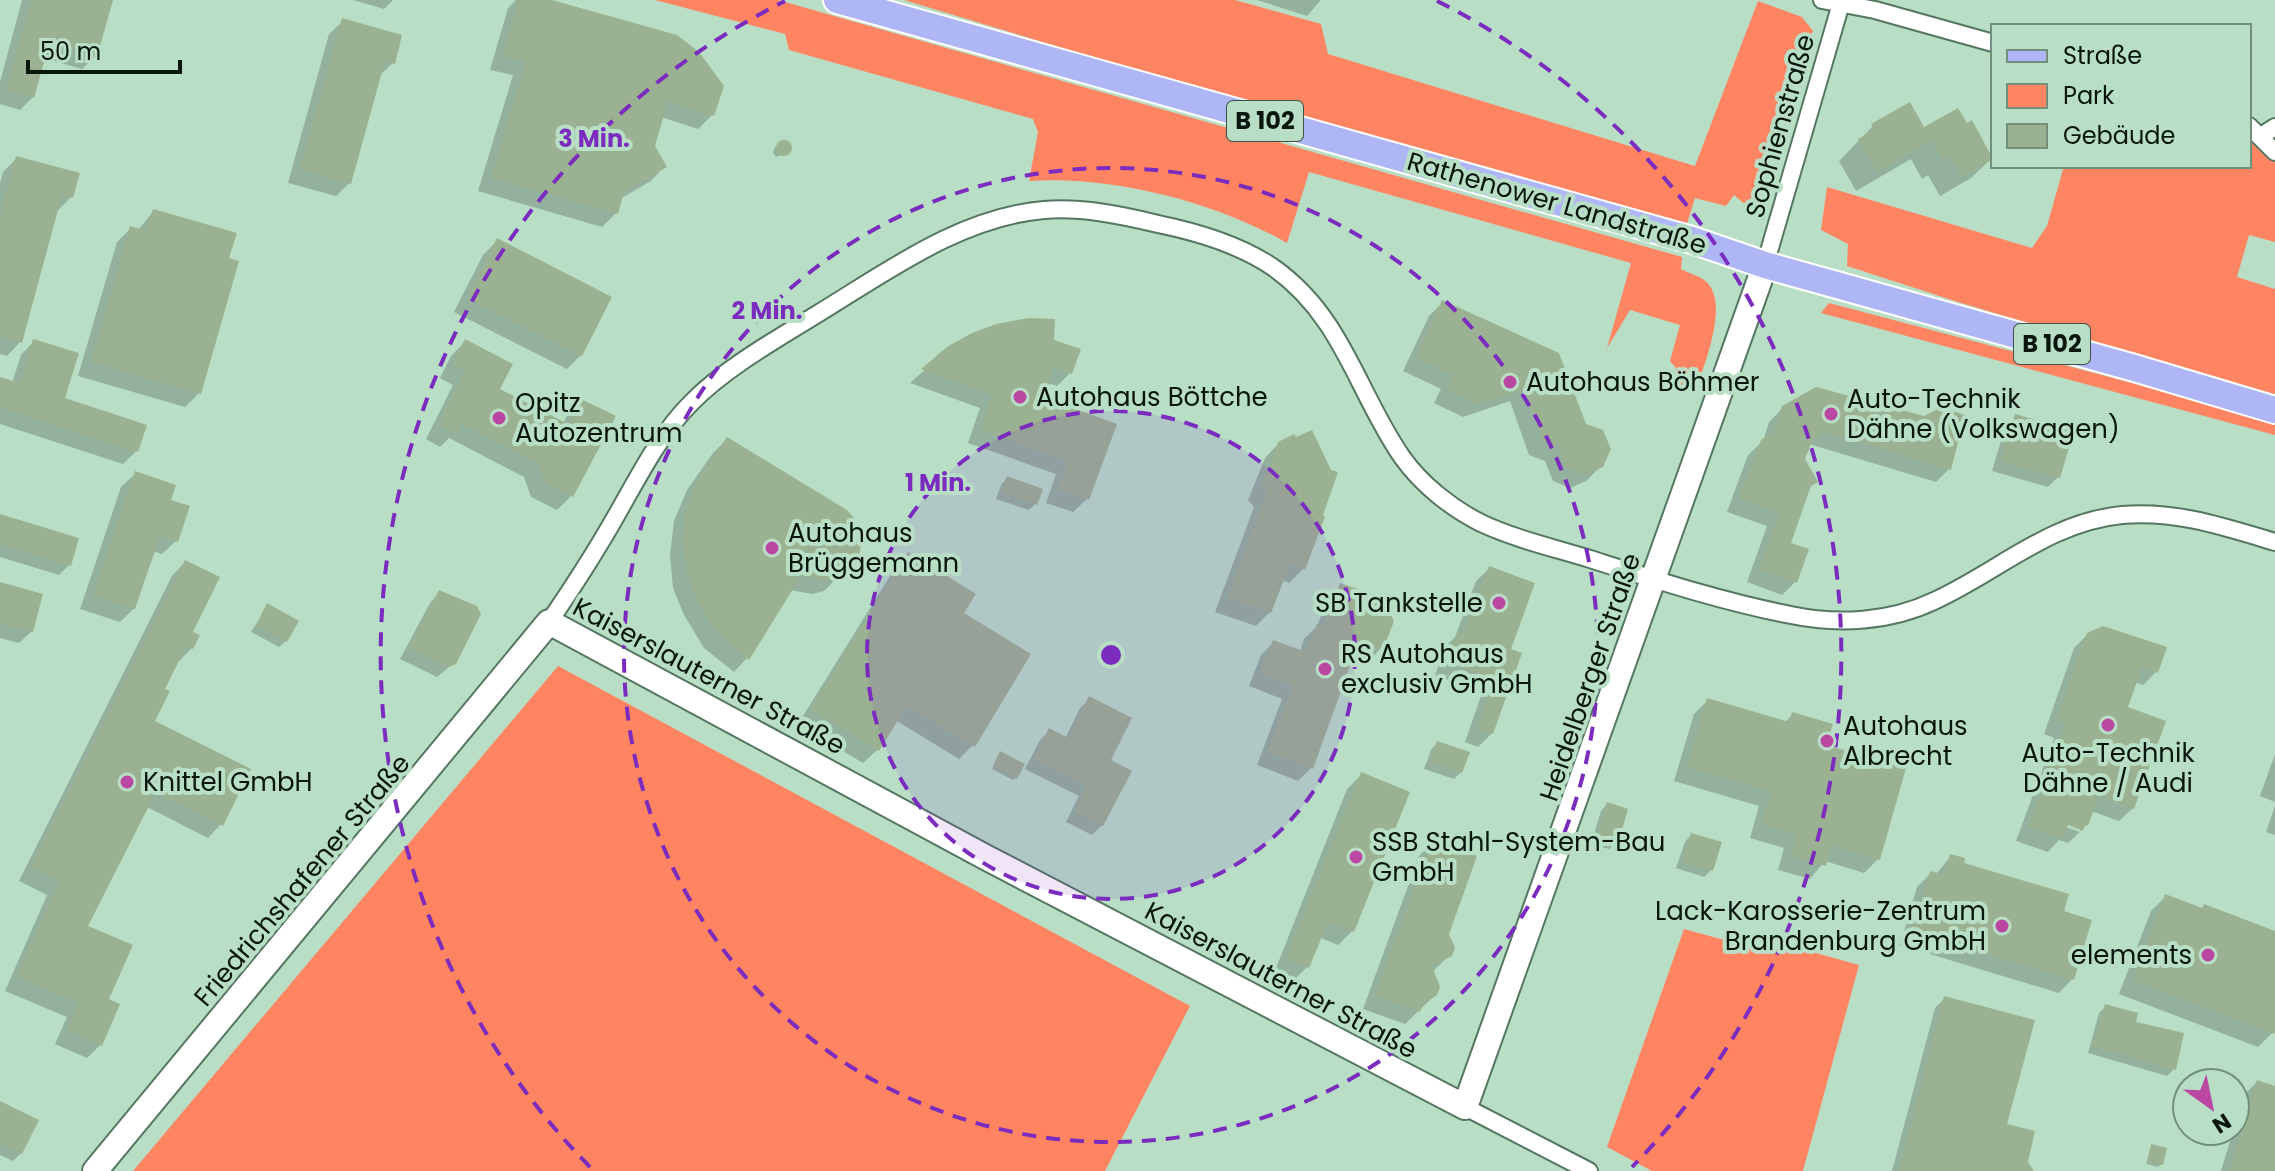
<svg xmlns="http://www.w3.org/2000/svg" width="2275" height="1171" font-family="Poppins,sans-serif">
	<rect width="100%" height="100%" fill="#b8dec6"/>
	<!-- green -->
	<g fill="#ff8461">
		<path d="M655,0h123l904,257 -1,12c7,4 16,6 23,11 28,20 -1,87 -9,113l-24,-9 5,-16 -6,-7 10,-36 -50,-15 -23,38 24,-85 -322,-91 -22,71c-71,-41 -176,-68 -258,-62l9,-49 -5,-13 -244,-69 -4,-16z"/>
		<path d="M904,0h331l86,24 7,30 367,112 63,-165 44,16 11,14 -13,26 -44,157 -22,-19 -8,11 -31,-8 -9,29 -376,-104z"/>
		<path d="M2249,134l26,29v79l-26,-7 -12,42 38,12v108l-314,-94 -114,-37 1,-22 -27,-14 6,-43 205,61 15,-22 17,-60h185z"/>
		<path d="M1829,303l364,96 82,25v11l-454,-122z"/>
		<path d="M558,666l632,340 -85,165h-972z"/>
		<path d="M1684,929l66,18 26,-5 83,23 -56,206h-151l-45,-24z"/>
	</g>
	<!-- shadow -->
	<g fill="#0003">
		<path d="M22,0h89l-16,56 -13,13 -39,-11 -10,39 -13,13 -20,-6v-22z"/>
		<path d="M353,0h40l-9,9z"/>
		<path d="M516,0h28l168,115 -14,14 -37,-12 -9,29 12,21 -13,14 -31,18 -4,14 -14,14 -124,-36 35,-116 -23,-5 18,-62z"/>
		<path d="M1257,0h64l-14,16z"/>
		<path d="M343,21l50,42 -14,13 -30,107 -13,13 -48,-13 41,-149z"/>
		<path d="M1873,126l51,4 68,28 -21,20 -31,18 -12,-21 -6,4 -11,-20 -55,32 -17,-30z"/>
		<path d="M783,141l5,1 1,10 -13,5 -3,-4 2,-6z"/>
		<path d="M17,158l54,39 -14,14 -37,131 -13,14 -7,-2v-171l3,-11z"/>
		<path d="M153,212l74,48 -28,133 -14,14 -107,-31 39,-134 14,-14 7,2z"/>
		<path d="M497,241l84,114 -14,14 -113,-57 29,-57z"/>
		<path d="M1443,302l158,164 -15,15 -16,7 -17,-7 -8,-20 -16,-6 -19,-54 -47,16 -29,-14 7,-14 -38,-18 26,-55z"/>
		<path d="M34,341l29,58 73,52 -13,13 -123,-40v-45l12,4 9,-28z"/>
		<path d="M465,342l33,48 65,34 4,-9 14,-14 32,16 -42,79 -14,14 -26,-13 -7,-20 -75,-39 -9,9 -14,-8 27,-54 -13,-7 11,-22z"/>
		<path d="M1052,342l18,31 -13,13 -9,-3 -1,18 40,98 -14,13 -27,-9 10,-29 -88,-31 12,-35 -70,-25 38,-34z"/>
		<path d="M1783,408l141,11 25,50 -13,13 -127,-38 -6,15 5,30 -20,55 7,38 -13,13 -35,-13 20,-56 -40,-14 21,-57 15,-14 6,-19z"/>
		<path d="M2015,417l43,60 -10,10 -56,-16 13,-44z"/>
		<path d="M727,439l112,137 -15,15 -12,3 -22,-4 -43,68 -13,14 -30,-24 -20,-33 -11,-27 -3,-33 4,-34 13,-31 26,-37z"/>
		<path d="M1295,440l8,129 -14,14 -7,-3 -12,32 -14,14 -41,-14 39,-105 -6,-7 17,-42 14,-15z"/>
		<path d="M135,474l33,27 8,40 -14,13 -9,-3 -19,57 -14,14 -40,-13 41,-122z"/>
		<path d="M1007,478l29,25 -7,7 -33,-11 5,-14z"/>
		<path d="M0,516l69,49 -10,10 -59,-18z"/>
		<path d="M909,555l52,59 12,131 -14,14 -64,-39 -18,30 -14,13 -65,-39 97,-156z"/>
		<path d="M185,562l7,86 -14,14 -15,28 -10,31 68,103 -13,14 -61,-31 -62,120 22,73 -6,44 -14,14 -32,-14 12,-27 -62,-26 42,-96 -28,-14 153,-305z"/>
		<path d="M1490,568l18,82 -16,83 -14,14 -13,-5 17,-49 -47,-18 11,-29 9,-9 21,-56z"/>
		<path d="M0,584l32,47 -13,12 -19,-5z"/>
		<path d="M1341,586l40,62 -13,14 -16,-6 -41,112 -13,13 -41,-16 25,-66 -33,-13 12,-31 13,-13 26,10 4,-13 13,-13 11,-27z"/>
		<path d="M440,592l14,71 -17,14 -37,-18 30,-56z"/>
		<path d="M268,606l18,35 -7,6 -28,-15z"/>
		<path d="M2088,634l68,38 -13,13 -8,-3 -10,27 8,99 -14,13 -28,-10 -5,14 -6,6v-4l-21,-7 -2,4 23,8 -12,11 -9,-3 -11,12 -32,-11 38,-103 -10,-4 30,-86z"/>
		<path d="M1090,699l18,62 -6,64 -10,10 -26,-13 13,-26 -54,-27 15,-29 9,-9 16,8 15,-31z"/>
		<path d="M1708,700l76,23 9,-9 85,145 -14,14 -39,-12 -15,18 -32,-9 6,-22 -34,-10 9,-32 -85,-25 20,-67z"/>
		<path d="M1437,743l24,29 -7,7 -30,-10 7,-19z"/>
		<path d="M2275,754v48l-15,-6z"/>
		<path d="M998,756l18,22 -3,2 -21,-11z"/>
		<path d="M1361,775l-9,156 -14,14 -17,-7 -14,29 -14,14 -19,-8 73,-184z"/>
		<path d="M1607,804l9,38 -7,7 -18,-5 10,-33z"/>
		<path d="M2275,806v29l-9,-3z"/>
		<path d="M1691,835l20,35 -7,7 -28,-9 9,-26z"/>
		<path d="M1433,842l17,113 -18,17 4,22 -31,30 -42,-15 56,-153z"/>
		<path d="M1951,856l10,8 100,49 11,66 -13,14 -159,-48 17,-58 14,-14 5,1z"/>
		<path d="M2165,897l110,36v92l-3,8 -14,14 -139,-53 32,-83z"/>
		<path d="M1945,998l60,127 26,46h-139l43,-163z"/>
		<path d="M2106,1006l27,17 49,11 -8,35 -7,7 -79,-23 11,-40z"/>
		<path d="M2257,1082l18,6v83h-54l12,-40h2l8,-35z"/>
		<path d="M0,1104l21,49 -8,8 -13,-6z"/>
		<path d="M2152,1147l9,17 -3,3 -12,-3z"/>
	</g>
	<!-- building -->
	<g fill="#9bb292">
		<path d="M31,0h82l-16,57 -48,-13 -15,54 -28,-8z"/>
		<path d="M519,0h33l125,35 22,17 25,34 -10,30 -46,-15 -13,45 12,21 -43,25 -6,22 -127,-36 35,-117 -24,-5z"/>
		<path d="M342,18l60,17 -7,29 -10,-3 -34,123 -51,-15z"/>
		<path d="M1910,102l14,25 34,-19 9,15 5,-3 21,39 -31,18 -13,-21 -6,4 -11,-20 -55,32 -19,-33 16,-9 -3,-6z"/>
		<circle cx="784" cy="148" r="8"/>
		<path d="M16,156l64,17 -7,25 -11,-3 -40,148 -22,-6v-121z"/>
		<path d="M153,209l84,24 -8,25 10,3 -38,133 -110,-32 39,-136 16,5z"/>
		<path d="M497,238l115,59 -30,59 -115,-58z"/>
		<path d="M1442,300l117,53 27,71 17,6 8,19 -8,18 -18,8 -19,-8 -7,-20 -16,-6 -19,-52 -46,15 -31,-15 6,-14 -37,-18z"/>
		<path d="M1029,318l26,1 -1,21 27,9 -9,25 -21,-8 -2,33 68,25 -28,76 -31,-11 10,-28 -87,-31 11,-35 -71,-26 26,-22 23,-13 26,-10z"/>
		<path d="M33,339l46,14 -14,45 82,27 -9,27 -138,-45v-30l20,6z"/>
		<path d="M465,339l48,25 -13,25 68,35 13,-25 35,17 -43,81 -28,-14 -7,-20 -77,-40 -5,11 -17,-10 26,-53 -13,-7z"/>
		<path d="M1816,387l108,29 17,-9 24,8 -14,55 -127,-38 -11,7 -8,20 13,23 -7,4 -20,57 18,6 -12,34 -38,-14 20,-56 -40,-15 22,-58 12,-7 9,-27z"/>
		<path d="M2015,414l59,17 -14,47 -59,-17z"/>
		<path d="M1312,430l19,40 7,2 -15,43 2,2 -20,53 -15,-6 -19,49 -44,-15 40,-106 -6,-6 17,-44 16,-8 2,3z"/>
		<path d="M727,437l120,73 10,12 4,14 -1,20 -20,22 -13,3 -26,-5 -52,84 -31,-26 -21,-33 -10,-28 -4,-33 4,-35 14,-31z"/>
		<path d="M135,471l41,14 -5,15 19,6 -12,36 -18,-6 -25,73 -42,-14z"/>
		<path d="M1007,476l36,13 -6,16 -36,-13z"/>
		<path d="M0,514l79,24 -8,28 -71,-22z"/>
		<path d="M908,552l68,42 -12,19 67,41 -56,93 -68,-41 -28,45 -68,-42z"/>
		<path d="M185,560l35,17 -27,55 7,3 -7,14 -7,-3 -21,43 5,2 -15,30 96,48 -28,57 -67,-34 -68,134 45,19 -24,54 11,5 -18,42 -35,-16 12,-27 -62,-26 42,-96 -28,-14z"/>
		<path d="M1489,566l46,17 -24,66 11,4 -29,81 -16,-5 17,-50 -47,-17 12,-32 5,2z"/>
		<path d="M0,582l43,12 -10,38 -33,-9z"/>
		<path d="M1340,583l42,14 12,24 -11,29 -24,-9 -46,128 -45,-17 25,-67 -33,-12 13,-33 33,12 11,-28 7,2z"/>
		<path d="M439,590l38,16 4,8 -25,50 -8,3 -39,-19z"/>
		<path d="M267,603l32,18 -12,21 -31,-17z"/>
		<path d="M2103,626l64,21 -9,26 -16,-6 -14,40 38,14 -32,88 -35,-13 -11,30 -3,-1 -2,6 -15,-6 -5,14 -35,-12 38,-103 -10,-3 31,-88z"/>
		<path d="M1089,696l43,22 -21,42 21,11 -29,55 -29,-14 13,-26 -54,-27 16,-31 19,10z"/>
		<path d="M1707,698l82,24 3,-10 41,12 -7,21 80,23 -26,92 -49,-15 -5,21 -35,-10 6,-21 -35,-11 10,-32 -85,-25z"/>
		<path d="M1437,741l33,11 -8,21 -32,-11z"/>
		<path d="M1000,751l25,13 -8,15 -24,-13z"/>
		<path d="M1361,772l49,20 -56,140 -26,-10 -19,46 -23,-9z"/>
		<path d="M1607,802l21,7 -10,35 -22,-6z"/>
		<path d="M1691,833l31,9 -9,29 -31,-9z"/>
		<path d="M1432,840l45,16 -28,78 6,14 -3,8 -20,10 8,21 -3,8 -14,9 -3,8 -45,-17z"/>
		<path d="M1950,854l15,4 -1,5 105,31 -5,17 28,9 -18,60 -162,-48 18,-61 14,4z"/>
		<path d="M2165,894l37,14 2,-4 71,27v103l-143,-54z"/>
		<path d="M1944,996l91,24 -28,104 28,7 -7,31 6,9h-135z"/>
		<path d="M2105,1004l33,9 -2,9 48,11 -8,37 -83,-24z"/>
		<path d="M2257,1080l18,6v85h-46z"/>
		<path d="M0,1101l39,19 -17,34 -22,-10z"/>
		<path d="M2151,1144l16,4 -4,17 -16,-3z"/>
	</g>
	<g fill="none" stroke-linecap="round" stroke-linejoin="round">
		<defs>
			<g id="street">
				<path d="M1822,0l53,10 118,33"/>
				<path d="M2249,126l26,26"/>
				<path d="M2261,136l14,-9"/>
				<path d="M1765,265l77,-265"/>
				<path d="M549,622c24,-35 46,-69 67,-106 22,-38 43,-81 75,-113 34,-35 86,-64 128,-90 69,-42 142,-96 225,-103 38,-3 77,5 114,14 39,8 83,21 116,44 69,49 83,124 128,189 19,27 49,51 79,66 34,16 73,25 109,36 66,21 133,43 201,56 47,10 99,7 143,-14 64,-29 115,-79 188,-86 53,-5 103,12 153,27"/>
				<path d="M1465,1107l124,64"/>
			</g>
			<path id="secondary" d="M95,1171l454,-549 438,236 478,249 300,-842"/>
			<path id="primary" d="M837,0l855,240 73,25 366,102 144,43"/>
		</defs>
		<!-- street casing -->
		<use href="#street" stroke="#557762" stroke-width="20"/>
		<!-- secondary casing -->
		<use href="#secondary" stroke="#557762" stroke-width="28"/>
		<!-- primary casing -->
		<use href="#primary" stroke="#fff" stroke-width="30"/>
		<!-- street -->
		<use href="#street" stroke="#fff" stroke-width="16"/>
		<!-- secondary -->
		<use href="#secondary" stroke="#fff" stroke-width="24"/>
		<!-- primary -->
		<use href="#primary" stroke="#afb6f6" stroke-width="26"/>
	</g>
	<!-- distance rings -->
	<circle cx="1111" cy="655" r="244" fill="#7b2cbf" fill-opacity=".12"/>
	<g fill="none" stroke="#7b2cbf" stroke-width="4" stroke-dasharray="14 10">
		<circle cx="1111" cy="655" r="244"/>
		<circle cx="1111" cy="655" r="487"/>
		<path d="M590 1167A731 731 0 0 1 785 1M1437 1A731 731 0 0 1 1632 1167"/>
	</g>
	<!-- markers -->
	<g fill="#ba47a2" stroke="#b8dec6" stroke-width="3">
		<circle cx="1510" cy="382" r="8"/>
		<circle cx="1020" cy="397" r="8"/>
		<circle cx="1831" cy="414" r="8"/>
		<circle cx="499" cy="418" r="8"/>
		<circle cx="772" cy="548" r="8"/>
		<circle cx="1499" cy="603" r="8"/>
		<circle cx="1325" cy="669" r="8"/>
		<circle cx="2108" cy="725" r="8"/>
		<circle cx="1827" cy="741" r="8"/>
		<circle cx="127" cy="782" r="8"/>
		<circle cx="1356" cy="857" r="8"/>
		<circle cx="2002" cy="926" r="8"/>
		<circle cx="2208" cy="955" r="8"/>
	</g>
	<g text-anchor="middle" stroke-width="8" stroke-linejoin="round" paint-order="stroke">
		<!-- shield labels -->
		<g fill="#b8dec6" stroke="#3d5245" stroke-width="2">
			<rect x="1227" y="101" width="76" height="40" rx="6"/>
			<rect x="2014" y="324" width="76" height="40" rx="6"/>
		</g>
		<g font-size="24" font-weight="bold" fill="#08160e">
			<text x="1265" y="129">B 102</text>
			<text x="2052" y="352">B 102</text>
		</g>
		<!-- street labels -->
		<g font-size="26" fill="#08160e" stroke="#b8dec6">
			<text transform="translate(1780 126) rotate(-74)" y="9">Sophienstraße</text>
			<text transform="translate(1557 203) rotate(16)" y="9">Rathenower Landstraße</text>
			<text transform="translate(709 676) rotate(28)" y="9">Kaiserslauterner Straße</text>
			<text transform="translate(1590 677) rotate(-71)" y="9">Heidelberger Straße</text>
			<text transform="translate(302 880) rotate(-50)" y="9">Friedrichshafener Straße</text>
			<text transform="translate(1281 980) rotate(28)" y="9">Kaiserslauterner Straße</text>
		</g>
		<!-- poi labels -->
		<g font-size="26" fill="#08160e" stroke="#b8dec6" text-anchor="start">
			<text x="1526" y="391">Autohaus Böhmer</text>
			<text x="1036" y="406">Autohaus Böttche</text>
			<text x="1847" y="408">Auto-Technik<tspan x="1847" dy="30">Dähne (Volkswagen)</tspan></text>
			<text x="515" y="412">Opitz<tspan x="515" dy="30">Autozentrum</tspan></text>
			<text x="788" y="542">Autohaus<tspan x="788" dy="30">Brüggemann</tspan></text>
			<text x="1483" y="612" text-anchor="end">SB Tankstelle</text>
			<text x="1341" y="663">RS Autohaus<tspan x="1341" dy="30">exclusiv GmbH</tspan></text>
			<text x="1843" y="735">Autohaus<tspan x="1843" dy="30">Albrecht</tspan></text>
			<text x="2108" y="762" text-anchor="middle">Auto-Technik<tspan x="2108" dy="30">Dähne / Audi</tspan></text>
			<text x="143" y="791">Knittel GmbH</text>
			<text x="1372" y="851">SSB Stahl-System-Bau<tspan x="1372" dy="30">GmbH</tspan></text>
			<text x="1986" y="920" text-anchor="end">Lack-Karosserie-Zentrum<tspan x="1986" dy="30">Brandenburg GmbH</tspan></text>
			<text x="2192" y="964" text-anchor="end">elements</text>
		</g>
	</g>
	<circle cx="1111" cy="655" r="12" fill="#7b2cbf" stroke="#b8dec6" stroke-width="4"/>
	<g font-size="24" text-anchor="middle" font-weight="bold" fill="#7b2cbf" stroke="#b8dec6" stroke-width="8" stroke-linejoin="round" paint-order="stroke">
		<text x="594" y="147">3 Min.</text>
		<text x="767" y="319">2 Min.</text>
		<text x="938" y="491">1 Min.</text>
	</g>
	<!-- legend -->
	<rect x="1991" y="24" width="260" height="144" fill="#b8dec6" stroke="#728e7c" stroke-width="2"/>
	<rect x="2007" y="50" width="40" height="12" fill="#afb6f6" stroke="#728e7c" stroke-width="2"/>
	<text x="2063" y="64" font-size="24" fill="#08160e">Straße</text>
	<rect x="2007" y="84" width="40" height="24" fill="#ff8461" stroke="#728e7c" stroke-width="2"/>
	<text x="2063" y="104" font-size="24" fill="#08160e">Park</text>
	<rect x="2007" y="124" width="40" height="24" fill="#9bb292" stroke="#728e7c" stroke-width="2"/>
	<text x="2063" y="144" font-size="24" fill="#08160e">Gebäude</text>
	<!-- north arrow -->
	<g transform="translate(2211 1107) rotate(147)"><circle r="38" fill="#b8dec6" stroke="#728e7c" stroke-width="2"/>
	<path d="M0-6L14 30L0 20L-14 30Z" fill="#ba47a2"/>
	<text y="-12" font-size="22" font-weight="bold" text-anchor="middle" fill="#08160e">N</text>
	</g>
	<!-- scale -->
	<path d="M28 60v12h152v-12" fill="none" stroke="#08160e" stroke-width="4"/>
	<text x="40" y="60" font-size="24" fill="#08160e" stroke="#b8dec6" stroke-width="6" paint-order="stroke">50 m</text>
</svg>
